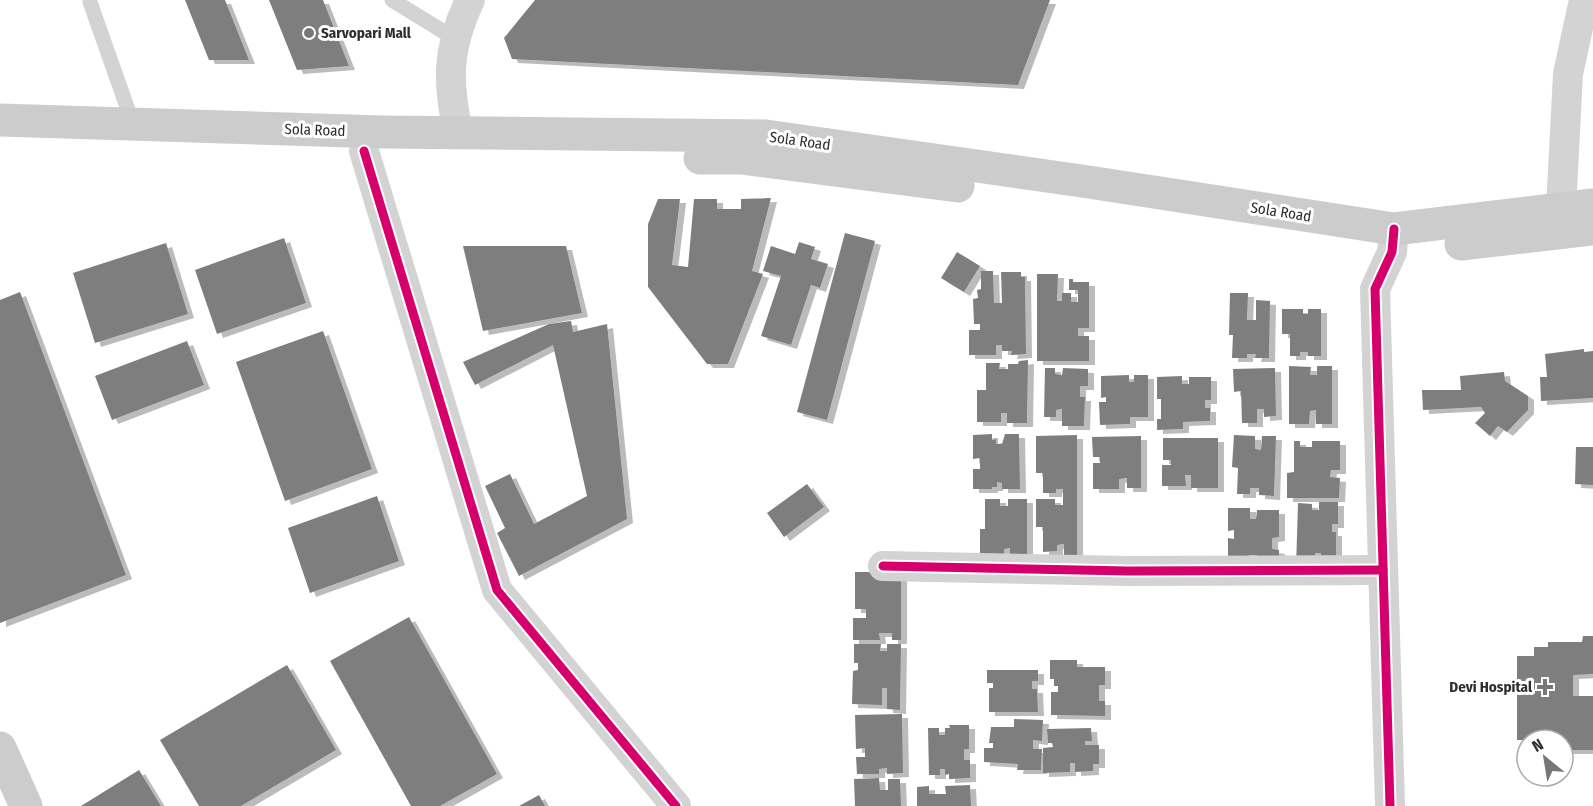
<svg xmlns="http://www.w3.org/2000/svg" width="1593" height="806" font-family="'Fira Sans Condensed',sans-serif">
	<defs>
		<filter id="shadow"><feDropShadow dx="6" dy="4" stdDeviation="0" flood-color="#0004"/></filter>
	</defs>
	<rect width="100%" height="100%" fill="#fff"/>
	<!-- building -->
	<g fill="#7e7e7e" filter="url(#shadow)">
		<path d="M185,0h40l24,60h-40z"/>
		<path d="M269,0h54l26,66 -52,4z"/>
		<path d="M535,0h515l-32,85 -506,-26 -8,-21z"/>
		<path d="M771,198l-19,73 11,3 -35,90h-21l-59,-77v-63l10,-25h22l-8,66 16,2 6,-68h23v10h24v-10z"/>
		<path d="M845,233l30,8 -48,179 -30,-8z"/>
		<path d="M284,238l22,65 -89,31 -22,-64z"/>
		<path d="M799,242l16,5 -4,12 17,5 -8,24 -9,-3 -20,60 -30,-9 20,-60 -18,-5 8,-25 24,8z"/>
		<path d="M166,243l22,71 -93,29 -22,-70z"/>
		<path d="M463,246h103l16,67 -99,18z"/>
		<path d="M957,252l23,14 -16,26 -23,-14z"/>
		<path d="M981,271h12l1,32h8l-1,-31h20v5h4l1,77 -15,1 1,-4h-10v-6h-6v10h-27v-25h11v-6h-6l-1,-25 5,-1 -1,-8 4,-1z"/>
		<path d="M1037,274h21l-1,27h5v-8h9v9h7v-12h-9v-11h4v3h16v46h-11v8h11v25h-52z"/>
		<path d="M20,292l106,283 -126,48v-323z"/>
		<path d="M1230,293h18l-1,27h9v-20l14,1 -1,57h-14l1,-4h-9v4h-15l1,-23h-4z"/>
		<path d="M1282,309h21v5h5v-5h13v47h-13v-4h-8v4h-10v-22h-8z"/>
		<path d="M571,321l2,11 34,-8 20,195 -108,57 -22,-43 8,-5 -20,-42 25,-12 24,50 53,-28 -34,-151 -78,40 -12,-23 86,-38z"/>
		<path d="M323,331l49,138 -87,32 -49,-139z"/>
		<path d="M187,341l17,44 -92,35 -17,-44z"/>
		<path d="M1584,349v3l9,-1v47l-52,3 -1,-24h7l-2,-23z"/>
		<path d="M1028,360l-1,63h-20v-10h-6v9h-24v-32h9v-27h14l-1,6h9v-5h10l1,-3z"/>
		<path d="M1289,366l22,1 -1,8h7v-9h15v58h-16v-14l-6,1 -1,13h-20z"/>
		<path d="M1045,368h10v6l7,1 1,-7 25,1v17h-8v11h5l-1,29h-22v-17l-6,1v7h-12z"/>
		<path d="M1275,368l1,48 -12,1v-8h-7v14h-15l-1,-32 -7,1 -1,-23z"/>
		<path d="M1504,372l1,9 23,15v14l-21,22 -9,-6 -8,10 -15,-13 10,-10 -4,-6 -58,3 -1,-20h39l-1,-14z"/>
		<path d="M1129,375v7h5v-7h14v42h-18v7l-30,1 -1,-23h7v-5l-5,1v-22z"/>
		<path d="M1182,376v8h7v-7h22v23h-6v8h5v13l-27,1v7l-26,1v-11h4v-20h-4v-22z"/>
		<path d="M992,434v6l4,-1v5h6l3,-10h14l1,55h-18v-6l-5,-1v5h-5v2h-19v-20h7v-11l-7,1v-24z"/>
		<path d="M1077,435v121h-13v-12l-7,1v6l-14,1v-25h-7v-28h19v6h8v-16h-7v4h-13v-20h-7v-37z"/>
		<path d="M1234,435l21,1v13l6,1 1,-14h14l-2,60 -15,-1v-7h-9v6h-13l1,-26 -6,-1z"/>
		<path d="M1141,436v52h-14v-10l-8,1v10h-26v-26h7v-6h-7l-1,-20z"/>
		<path d="M1163,438h55v50h-27v-13h-6l1,11h-24v-21h9v-5h-8z"/>
		<path d="M1294,441h6v6h12v-6h28v29h-9l-1,7 10,1 -1,20h-52v-25l7,-1z"/>
		<path d="M1576,447h17v38l-18,-1z"/>
		<path d="M807,484l17,23 -40,30 -17,-24z"/>
		<path d="M377,496l22,65 -89,32 -22,-65z"/>
		<path d="M985,499h15v7h8v-7h19v68h-17v-19l-6,1v14h-24v-34h5z"/>
		<path d="M1319,502h19v22h-6v8h4v26h-15v-5h-6v6l-19,9 2,-65 14,1v6h7z"/>
		<path d="M1228,508h22v11h6l1,-9h22v27l-7,1v11l7,1v14h-23l1,-9h-8v9h-21v-26l6,1v-9l-6,1z"/>
		<path d="M855,572h46v68h-9v-7h-13l1,7h-27v-22h13v-9h-11z"/>
		<path d="M409,617l88,157 -57,32h-29l-81,-145z"/>
		<path d="M1583,636h10v38l-20,1v21h20v54h-30v-10h-46v-84h17v-9h14v-5h34z"/>
		<path d="M854,644h27l-1,7h7v-7h14l-1,66 -13,-1v-21h-5v17l-30,-1 1,-33 5,-1v-7h-4z"/>
		<path d="M1050,660h27v7h28v18h-6v16h6v15l-54,-1v-23h7v-6h-4v-7h-4z"/>
		<path d="M287,665l49,85 -95,56h-42l-39,-66z"/>
		<path d="M987,670h51v11h-6v8h5l1,23h-49v-24h4v-5h-6z"/>
		<path d="M902,714l1,59 -16,1v-6l-8,1v5h-22l-1,-17h9v-9l-9,1 -1,-34z"/>
		<path d="M1014,719l29,1 -1,21 -9,-1v9h9l-1,21h-24l1,-6 -34,-2v-14h9v-5h-4l2,-16h23z"/>
		<path d="M949,725h20v24h-5v11h6v18l-21,1v-5l-4,1v-6h-5v6h-11l-1,-47h11v7h6v-7h5z"/>
		<path d="M1091,728l1,13h-7v4h14v19h-6v7l-18,1v-9h-5v9l-27,1v-25l10,-1 -1,-4h-4l-1,-14z"/>
		<path d="M139,770l22,36h-80z"/>
		<path d="M879,778l1,12h8v-11h12l1,27h-46l-1,-27z"/>
		<path d="M970,785l1,21h-54v-19l12,-1v8h17l-1,-8z"/>
		<path d="M539,795l6,11h-26z"/>
	</g>
	<g fill="none" stroke-linecap="round" stroke-linejoin="round">
		<!-- lane -->
		<g stroke="#d3d3d3" stroke-width="15">
			<path d="M392,0l62,38"/>
			<path d="M90,2l43,122"/>
		</g>
		<!-- street -->
		<g stroke="#d3d3d3" stroke-width="30">
			<path d="M458,132c-11,-51 -11,-83 12,-132"/>
			<path d="M364,151l133,439 179,216"/>
			<path d="M1561,209l7,-135 16,-74"/>
			<path d="M883,566l245,5 255,-1"/>
			<path d="M1390,806l-15,-517 17,-37 2,-23"/>
		</g>
		<!-- secondary -->
		<g stroke="#ccc" stroke-width="33">
			<path d="M0,120l383,12 383,4 316,45 312,48 199,-24"/>
			<path d="M700,158h41l217,28"/>
			<path d="M1461,244l132,-15"/>
			<path d="M0,748l26,58"/>
		</g>
		<defs>
			<g id="cycleway">
				<path d="M364,151l133,439 179,216"/>
				<path d="M883,566l245,5 255,-1"/>
				<path d="M1390,806l-15,-517 17,-37 2,-23"/>
			</g>
		</defs>
		<!-- cycleway casing -->
		<use href="#cycleway" stroke="#fff" stroke-width="13"/>
		<!-- cycleway -->
		<use href="#cycleway" stroke="#d6006c" stroke-width="9"/>
	</g>
	<!-- markers -->
	<g fill="#777" stroke="#fff" stroke-width="2">
		<circle cx="309" cy="33" r="6"/>
		<path d="M1542 678h6v6h6v6h-6v6h-6v-6h-6v-6h6z"/>
	</g>
	<g text-anchor="middle" stroke-width="6" stroke-linejoin="round" paint-order="stroke">
		<!-- poi labels -->
		<g font-size="15" font-weight="bold" fill="#2e2e2e" stroke="#fff" text-anchor="start">
			<text x="321" y="38">Sarvopari Mall</text>
			<text x="1532" y="692" text-anchor="end">Devi Hospital</text>
		</g>
		<!-- street labels -->
		<g font-size="15" fill="#2e2e2e" stroke="#fff">
			<text transform="translate(315 130) rotate(2)" y="5">Sola Road</text>
			<text transform="translate(800 141) rotate(8)" y="5">Sola Road</text>
			<text transform="translate(1281 212) rotate(9)" y="5">Sola Road</text>
		</g>
	</g>
	<!-- north arrow -->
	<g transform="translate(1545 758) rotate(330)"><circle r="28" fill="#ffffff" stroke="#ababab" stroke-width="1.5"/>
	<path d="M0-4.5L10 22L0 15L-10 22Z" fill="#777777"/>
	<text y="-9" font-size="16" font-weight="bold" text-anchor="middle" fill="#2e2e2e">N</text>
	</g>
</svg>
